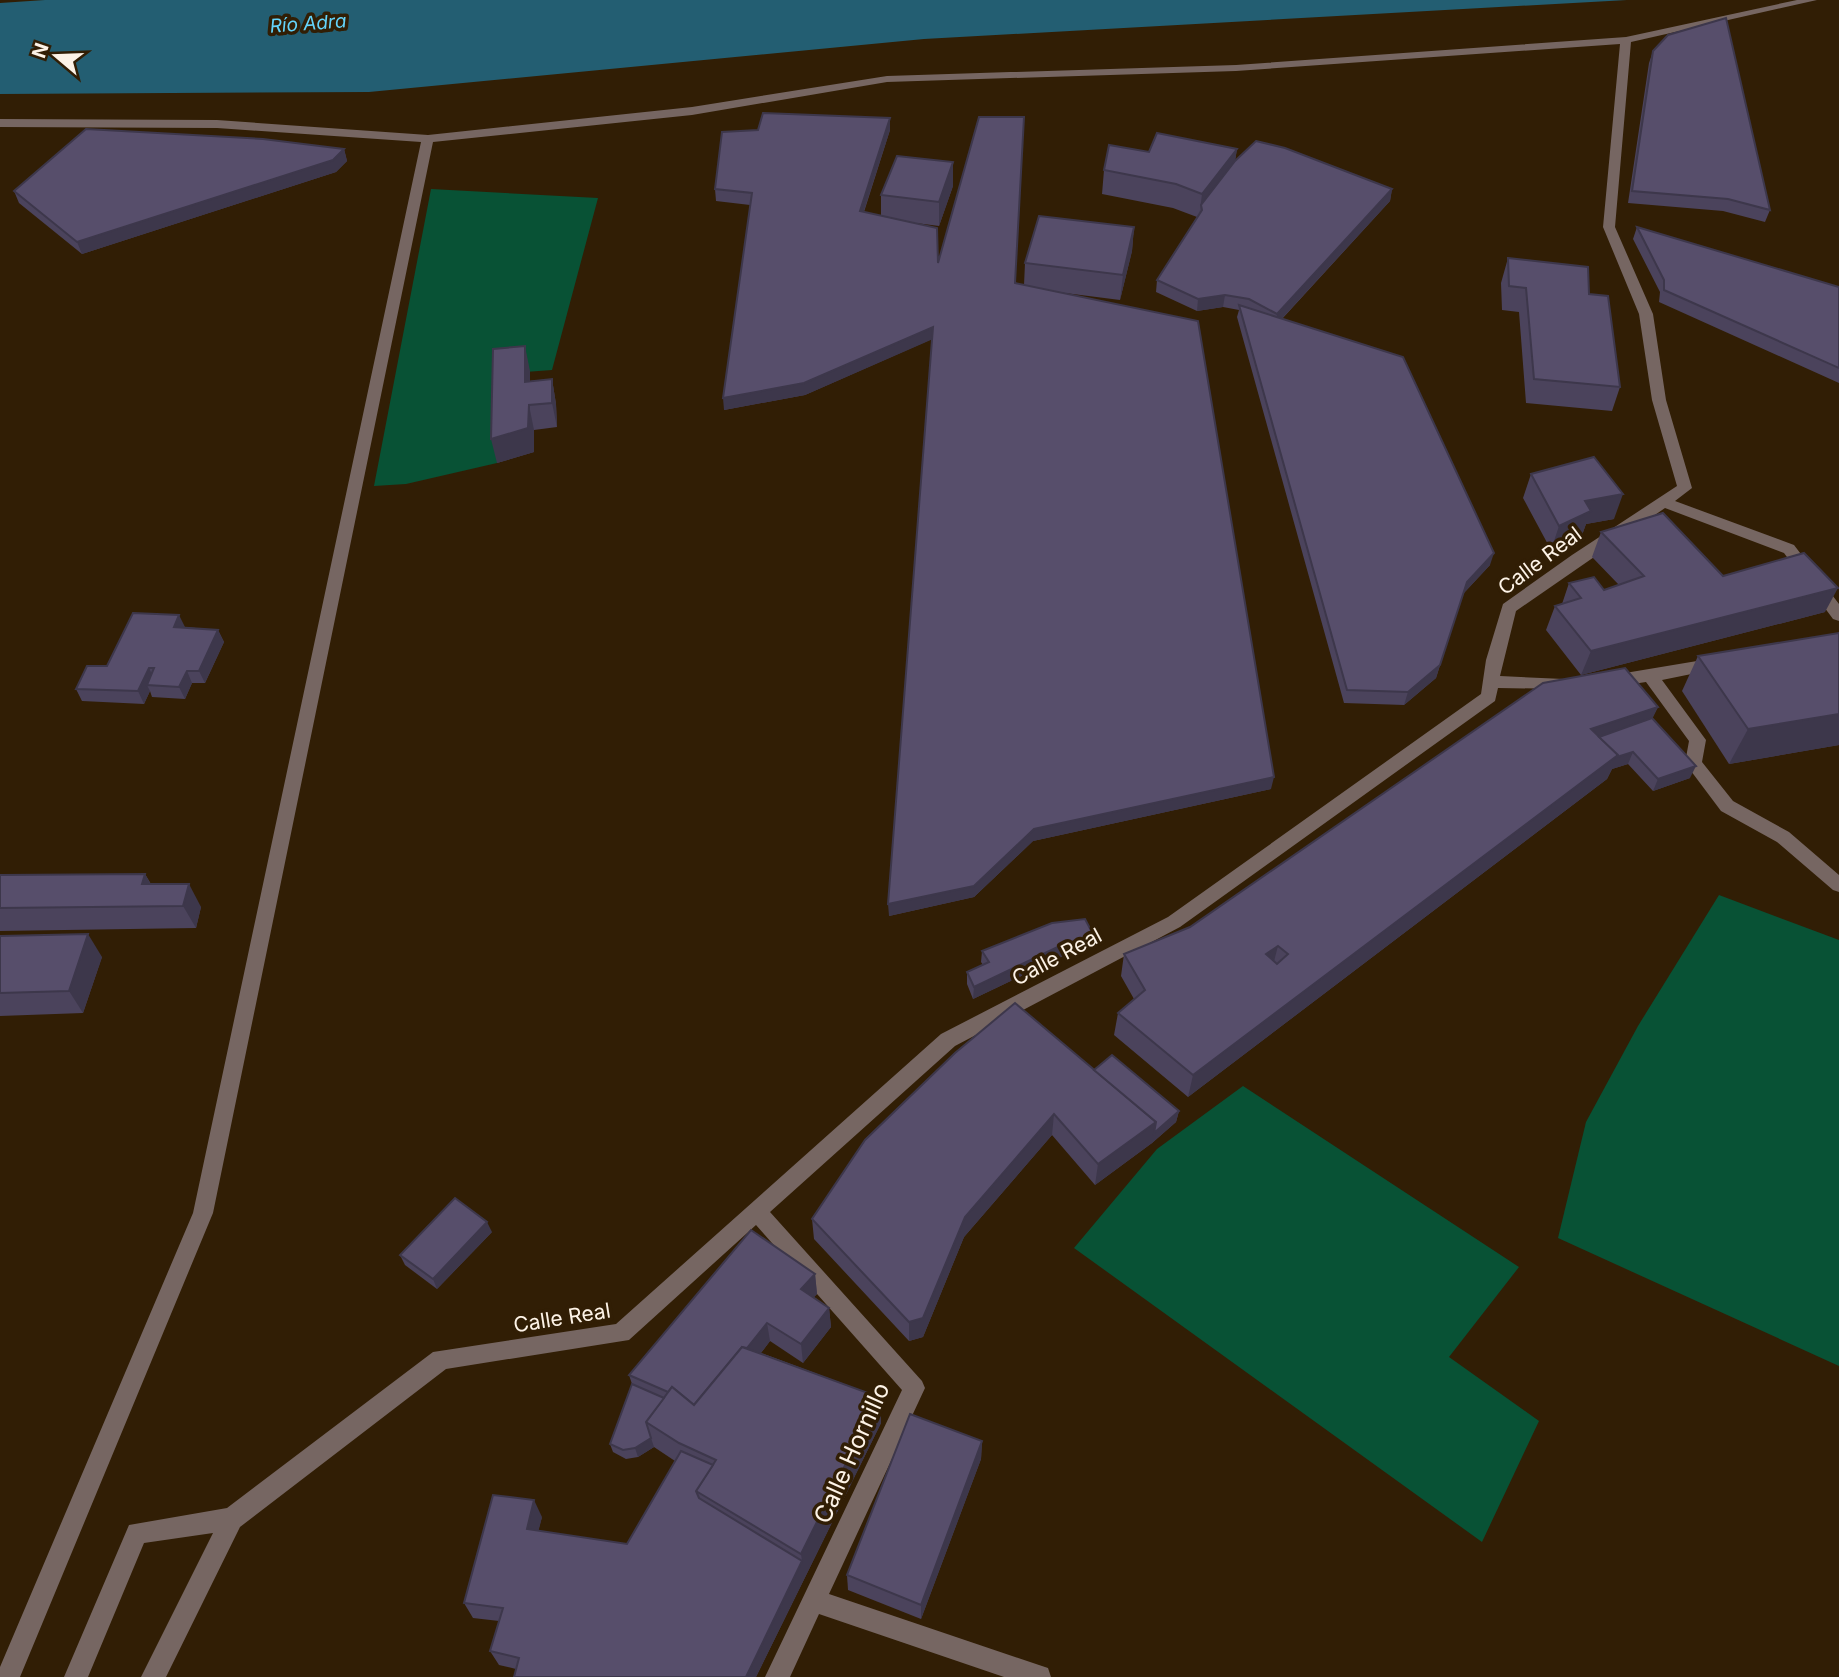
<svg xmlns="http://www.w3.org/2000/svg" width="1839" height="1677" font-family="Inter,sans-serif">
	<rect width="100%" height="100%" fill="#311e05"/>
	<!-- green -->
	<g fill="#085235">
		<path d="M431,189l167,9 -46,172 -54,4 -1,89 -91,21 -32,2z"/>
		<path d="M1719,895l120,45v426l-281,-128 28,-116 52,-96z"/>
		<path d="M1243,1086l276,181 -70,90 90,64 -57,121 -408,-294 83,-99z"/>
	</g>
	<!-- water -->
	<path fill="#235e72" d="M45,0h1582l-703,39 -555,53 -369,2v-91z"/>
	<g fill="none" stroke-linecap="round" stroke-linejoin="round">
		<!-- minor -->
		<g fill="#766662" fill-rule="evenodd">
			<path d="M1797,0h20l-186,42 -16,185 38,87 13,86 26,88 -17,13 119,44 45,59v17l-6,-2 -49,-66 -119,-45 -149,103 -16,65 64,3 6,2 2,4 -2,4 -72,-1 -3,13 -315,226 -225,119 -185,166 152,169 3,7 -96,206 210,71 9,3 3,9h-47l-185,-63 -29,63h-25l137,-287 -146,-165 -127,115 -183,29 -206,158 -74,150h-25l72,-144 -69,10 -56,134h-24l65,-152 98,-17 206,-156 183,-28 325,-290 227,-117 313,-223 5,-34 17,-56 69,-49 105,-69 -25,-86 -13,-86 -36,-87 17,-183 -384,27 -349,11 -195,33 -259,27 -220,1071 -193,464h-20v-10l193,-454 228,-1071 -204,-14 -217,-1v-8l217,1 211,15 264,-28 195,-31 349,-11 390,-28z"/>
			<path d="M1715,658l6,2 2,4 -2,4 -59,12 44,60 -4,22 31,39 56,31 50,43v17l-6,-2 -56,-48 -56,-31 -36,-48 4,-22 -43,-59 -33,5 -8,-6 8,-6z"/>
		</g>
	</g>
	<!-- wall -->
	<g fill="#4b435c">
		<path d="M1653,51l117,159 -5,12 -42,-11 -95,-8 21,-140z"/>
		<path d="M890,118v12l-26,82 17,4v-21l72,-9 -14,40 -23,-3 22,40 86,22 1,-22 109,-36 -2,24 -12,49 -63,-8 214,497 -238,52 -59,56 -85,19 43,-577 -127,56 -81,15 26,-205 -34,-4 -1,-12 43,-59z"/>
		<path d="M344,149l3,12 -11,11 -254,82 -63,-51 -5,-12z"/>
		<path d="M1237,149l-2,12 157,28 -2,12 -108,118 208,246 -27,29 -27,84 -32,27 -60,-2 -107,-386 2,-7 -16,-3 -26,4 -41,-19 1,-12 40,-63 -24,-9 -71,-14 2,-24 45,-18z"/>
		<path d="M1637,227l202,60v96l-180,-81 1,-10 -27,-53z"/>
		<path d="M1508,258l81,36 31,93 -8,24 -86,-8 -7,-91 -17,-2 -1,-27z"/>
		<path d="M530,371v10l22,-2 4,25 1,23 -23,3v22l-37,11z"/>
		<path d="M1531,474l83,45 -28,5 -4,11 -31,15 -28,-52z"/>
		<path d="M1601,532l122,44 102,36 -244,63 -35,-45 9,-24 7,-2 7,-21 35,7 15,-5 -27,-28z"/>
		<path d="M185,627l33,3 6,12 -19,41h-13l-7,16 -33,-2 -2,-6 -6,13 -62,-3 -6,-12 31,-23z"/>
		<path d="M1839,633v112l-110,19 -47,-73 16,-35z"/>
		<path d="M1658,707l-6,11 38,60 -37,13 -25,-27 -16,5 -5,10 -419,318 -74,-62 4,-22 16,-14 -13,-23 3,-22 66,-27z"/>
		<path d="M145,874l6,10 50,23 -5,21 -196,3v-56z"/>
		<path d="M0,936l102,21 -19,56 -83,3z"/>
		<path d="M1093,948l-30,8 -90,43 -6,-15v-12l16,-7 -2,-3 1,-11z"/>
		<path d="M1094,1070l85,41 -3,11 -24,21 -57,42 -43,-50 -88,102 -41,100 -14,4 -95,-102 -2,-20z"/>
		<path d="M492,1232l-55,57 -32,-24 -5,-10z"/>
		<path d="M815,1274l2,20 -3,3 15,11 2,19 -28,36 -33,-22 -9,12 118,44 2,26 -125,254h-242l2,-8 -17,-4 -9,-14 9,-30 -26,-3 -9,-15 78,-86 -4,14 89,13 48,-83 -21,-14 -16,10 -12,2 -13,-7 -3,-8 22,-60 -3,-9z"/>
		<path d="M982,1441l-1,18 -60,160 -73,-29 -1,-15z"/>
	</g>
	<!-- shaded-wall -->
	<g fill="#3d374b">
		<path d="M890,118v12l-30,93v-12z"/>
		<path d="M344,149l3,12 -11,11 -254,82 -5,-12z"/>
		<path d="M1237,149l-4,24 -32,32 -2,13 3,-24z"/>
		<path d="M953,162v24l-14,40v-24z"/>
		<path d="M1392,189l-2,12 -115,125 2,-12z"/>
		<path d="M1134,227l-2,24 -12,49 3,-25z"/>
		<path d="M1225,295l-2,12 -26,4 1,-12z"/>
		<path d="M933,327v12l-128,56 -81,15 -1,-12z"/>
		<path d="M525,346l5,25v35l-5,-24z"/>
		<path d="M552,379l4,25 1,23 -5,-24z"/>
		<path d="M529,405l5,25v22l-37,11 -6,-24z"/>
		<path d="M1623,494l-9,25 -28,5 -4,11 -31,15 8,-24 26,-25z"/>
		<path d="M1494,553l-4,12 -27,29 4,-12z"/>
		<path d="M1838,588l-13,24 -244,63 10,-24z"/>
		<path d="M179,615l6,12 -6,13 -5,-13z"/>
		<path d="M218,630l6,12 -19,41 -6,-12z"/>
		<path d="M1440,665l-4,13 -32,27 4,-13z"/>
		<path d="M149,668l6,12 -8,5 3,6 -6,13 -6,-13z"/>
		<path d="M187,671l5,12 -7,16 -6,-12z"/>
		<path d="M1658,707l-11,23 -53,19 -3,-20z"/>
		<path d="M1839,714v31l-110,19 19,-35z"/>
		<path d="M1633,752l-5,12 -16,5 -5,10 -419,318 5,-22 425,-320z"/>
		<path d="M1696,766l-6,12 -37,13 5,-12z"/>
		<path d="M1274,777l-3,12 -238,52 -59,56 -85,19 -1,-12 146,-75z"/>
		<path d="M145,874l13,23 -3,10 -13,-23z"/>
		<path d="M189,884l12,23 -5,21 -13,-22z"/>
		<path d="M88,934l14,23 -19,56 -14,-22z"/>
		<path d="M1094,936l-1,12 -30,8 -90,43 1,-12 90,-43z"/>
		<path d="M1278,946l-6,23 -6,-15z"/>
		<path d="M1179,1111l-3,11 -24,21 -57,42 3,-21 58,-42z"/>
		<path d="M1054,1114l-2,21 -88,102 -41,100 -14,4v-19l56,-105z"/>
		<path d="M487,1222l5,10 -55,57 -4,-10z"/>
		<path d="M815,1274l2,20 -14,14 -2,-19z"/>
		<path d="M829,1308l2,19 -28,36 -2,-19z"/>
		<path d="M767,1323l3,18 -69,90 -5,-18z"/>
		<path d="M879,1397l2,26 -125,254h-10l56,-116 -1,-7z"/>
		<path d="M651,1438l3,9 -16,10 -3,-9z"/>
		<path d="M982,1441l-1,18 -60,160v-14z"/>
		<path d="M534,1500l8,17 -7,28 -8,-16z"/>
	</g>
	<!-- building -->
	<g fill="#574e6b" stroke="#3d374b" stroke-width="2" fill-rule="evenodd">
		<path d="M1726,18l44,192 -42,-11 -96,-8 21,-140 15,-16z"/>
		<path d="M763,113l127,5 -30,93 77,17 1,35 41,-146h45l-9,166 183,38 76,456 -240,52 -60,57 -86,18 45,-577 -129,56 -81,15 29,-205 -37,-4 7,-57 36,-2z"/>
		<path d="M86,129l177,10 81,10 -11,11 -256,82 -63,-51z"/>
		<path d="M1157,133l80,16 -35,45 -26,-10 -72,-14 5,-25 40,7z"/>
		<path d="M1256,141l29,7 107,41 -115,125 -28,-15 -24,-4 -27,4 -41,-19 45,-70 -1,-5 34,-44z"/>
		<path d="M897,156l56,6 -14,40 -58,-7z"/>
		<path d="M1039,216l95,11 -11,48 -98,-12z"/>
		<path d="M1637,227l202,60v81l-175,-78v-10z"/>
		<path d="M1508,258l80,9 1,27 19,2 12,91 -86,-8 -8,-91 -17,-2z"/>
		<path d="M1239,305l164,52 91,196 -27,29 -27,83 -32,27 -61,-2z"/>
		<path d="M525,346v36l27,-3v24l-23,2 -1,23 -37,11 2,-90z"/>
		<path d="M1594,457l29,37 -38,7 6,10 -32,15 -28,-52z"/>
		<path d="M1663,513l60,63 81,-23 34,35 -247,63 -36,-45 26,-8 -12,-15 25,-6 10,13 40,-14 -43,-44z"/>
		<path d="M133,613l46,2 -5,12 44,3 -19,41h-12l-8,16 -32,-2 7,-17h-5l-11,23 -62,-2 11,-23h20z"/>
		<path d="M1839,633v81l-91,15 -50,-73z"/>
		<path d="M1625,668l33,39 -67,22 27,26 -425,320 -75,-62 27,-23 -21,-36 66,-27 353,-244zM1278,946l10,8 -11,10 -11,-10z"/>
		<path d="M1652,718l44,48 -38,13 -25,-27 -16,5 1,-2 -19,-18z"/>
		<path d="M145,874l-3,10h47l-6,22 -183,2v-33z"/>
		<path d="M1085,919l9,17 -30,8 -90,43 -7,-15 22,-10 -7,-11 70,-28z"/>
		<path d="M88,934l-19,57 -69,2v-57z"/>
		<path d="M1015,1003l141,119 -58,42 -44,-50 -89,103 -42,101 -14,4 -97,-103 53,-79 90,-87z"/>
		<path d="M1112,1055l67,56 -25,22 2,-11 -62,-52z"/>
		<path d="M455,1198l32,24 -54,57 -33,-24z"/>
		<path d="M751,1230l64,44 -14,15 28,19 -28,36 -34,-21 -20,25 -5,-1 -48,58 -22,-18 -4,5 -39,-17z"/>
		<path d="M742,1347l137,50 -78,157 -105,-63 20,-31 -37,-17 -33,-21 26,-35 22,18z"/>
		<path d="M632,1384l32,14 -18,24 5,16 -16,10 -12,2 -13,-6z"/>
		<path d="M910,1414l72,27 -61,164 -74,-30z"/>
		<path d="M681,1451l32,14 -17,26 3,7 103,63 -56,116h-232l5,-19 -29,-7 13,-43 -39,-5 29,-108 41,5 -7,29 100,15z"/>
	</g>
	<g text-anchor="middle" stroke-width="7" stroke-linejoin="round" paint-order="stroke">
		<!-- far-water labels -->
		<g font-size="19" font-style="italic" fill="#64d4fb" stroke="#311e05">
			<text transform="translate(308 23) rotate(-4)" y="7">Río Adra</text>
		</g>
		<!-- street labels -->
		<g font-size="21" fill="#fdf3e7" stroke="#311e05">
			<text transform="translate(1540 561) rotate(-37)" y="7">Calle Real</text>
			<text transform="translate(1057 957) rotate(-28)" y="7">Calle Real</text>
			<text transform="translate(562 1318) rotate(-9)" y="7">Calle Real</text>
		</g>
		<!-- near-street labels -->
		<g font-size="24" fill="#fdf3e7" stroke="#311e05">
			<text transform="translate(852 1453) rotate(-66)" y="8">Calle Hornillo</text>
		</g>
	</g>
	<!-- north arrow -->
	<g transform="translate(56 56) rotate(289)" stroke="#311e05" stroke-width="5" paint-order="stroke">
	<path d="M0-5L12 26L0 18L-12 26Z" fill="#fdf3e7"/>
	<text y="-10" font-size="19" font-weight="bold" text-anchor="middle" fill="#fdf3e7">N</text>
	</g>
</svg>
